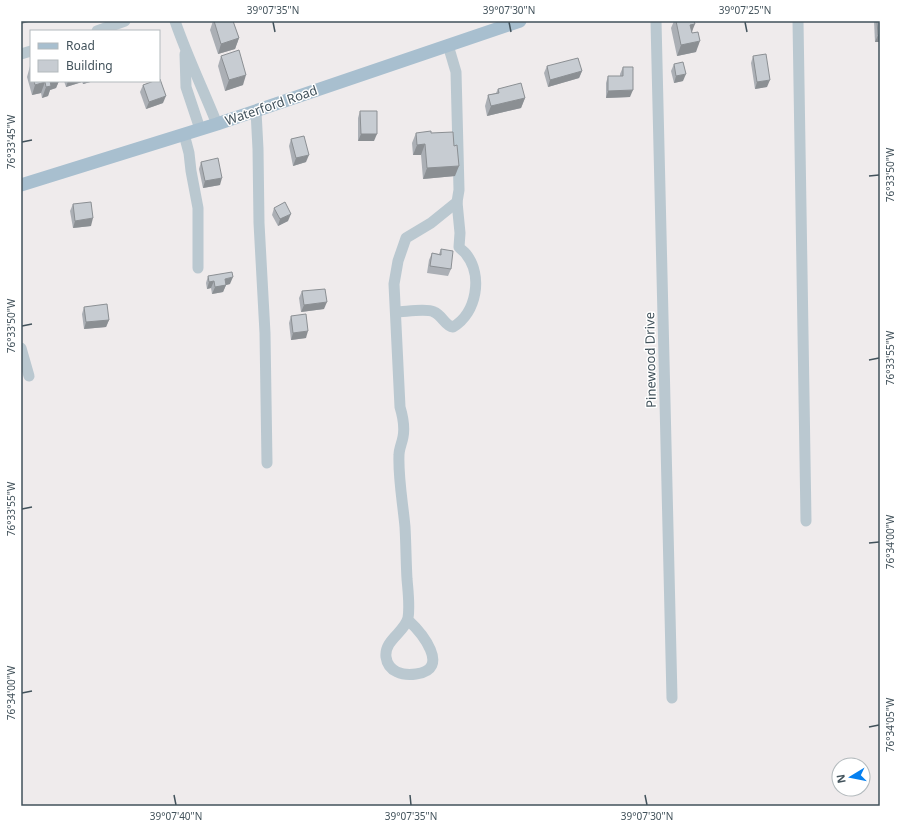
<svg xmlns="http://www.w3.org/2000/svg" width="901" height="827" font-family="'Noto Sans',sans-serif">
	<rect width="100%" height="100%" fill="#efebec"/>
	<g fill="none" stroke-linecap="round" stroke-linejoin="round">
		<!-- minor -->
		<g stroke="#bac8d0" stroke-width="11">
			<path d="M175,21c12,35 28,68 42,103"/>
			<path d="M656,21l16,677"/>
			<path d="M798,21l8,500"/>
			<path d="M97,31l28,-10"/>
			<path d="M21,54l10,-3"/>
			<path d="M185,54l1,33 14,42"/>
			<path d="M256,111l2,38 1,74 6,110 2,130"/>
			<path d="M184,134l5,19 2,18 7,37v60"/>
			<path d="M396,312c9,0 30,-4 38,0 8,3 11,14 19,15 24,-14 30,-52 13,-73 -2,-3 -5,-4 -7,-7l1,-14 -3,-31"/>
			<path d="M21,348l8,28"/>
			<path d="M408,620c13,12 44,49 8,54 -13,2 -28,-2 -30,-17 -2,-17 19,-25 22,-39 2,-12 0,-27 -1,-39 -1,-17 -1,-35 -2,-52 -2,-23 -7,-49 -6,-72 0,-6 3,-12 4,-18 2,-10 0,-20 -3,-30l-6,-123 4,-23 8,-23 25,-15 26,-21 2,-12 -3,-118 -8,-27"/>
		</g>
		<!-- major -->
		<path stroke="#a8bfcf" stroke-width="13" d="M21,185l196,-61 303,-103"/>
	</g>
	<!-- wall -->
	<g fill="#abafb5">
		<path d="M213,21h20l6,17 -4,11 -17,5 -8,-24z"/>
		<path d="M674,21h20l-2,11 4,20 -19,4 -6,-28z"/>
		<path d="M874,21h6v21h-5z"/>
		<path d="M221,56l22,29 -18,6 -7,-25z"/>
		<path d="M753,56l14,31 -12,2 -4,-26z"/>
		<path d="M674,64l9,17 -9,2 -3,-12z"/>
		<path d="M30,66h1v15h28l-3,7 -6,2 -2,6 -6,2 -1,-5 -9,2 -5,-18z"/>
		<path d="M547,66l35,5 -3,7 -31,9 -4,-14z"/>
		<path d="M623,67l7,30 -24,1v-15l2,-7h12v-2z"/>
		<path d="M64,81h30l-11,3 -1,-2 -16,5z"/>
		<path d="M143,85l20,18 -17,6 -6,-17z"/>
		<path d="M498,89l27,9 -4,10 -34,8 -2,-10 3,-11 8,-2z"/>
		<path d="M360,111l14,30h-16v-23z"/>
		<path d="M416,133h15l23,13 1,30 -32,3 -2,-24h-8l-1,-12z"/>
		<path d="M291,139l15,23 -13,4 -4,-20z"/>
		<path d="M201,162l19,23 -17,3 -4,-19z"/>
		<path d="M73,204l18,22 -18,2 -3,-17z"/>
		<path d="M274,208l14,13 -10,5 -6,-11z"/>
		<path d="M441,249l10,20 -3,7 -21,-3 2,-13 3,-7 7,1z"/>
		<path d="M208,276l22,8 -4,1 -3,7 -11,2 -1,-6 -4,1 -1,-6z"/>
		<path d="M302,291l22,18 -23,3 -2,-14z"/>
		<path d="M84,307l25,13 -3,7 -22,2 -2,-15z"/>
		<path d="M291,316l15,22 -15,2 -2,-17z"/>
	</g>
	<!-- shaded-wall -->
	<g fill="#8b8f93">
		<path d="M21,21h11l-11,3z"/>
		<path d="M695,24l-4,10 -1,-9z"/>
		<path d="M878,35h2v7h-5z"/>
		<path d="M239,38l-4,11 -17,5 3,-10z"/>
		<path d="M700,41l-4,11 -19,4 4,-11z"/>
		<path d="M582,71l-3,7 -31,9 2,-7z"/>
		<path d="M686,74l-3,7 -9,2 2,-7z"/>
		<path d="M246,75l-3,10 -18,6 4,-11z"/>
		<path d="M770,80l-3,7 -12,2 2,-7z"/>
		<path d="M50,81h9l-3,7 -6,2 -2,6 -6,2 4,-11z"/>
		<path d="M68,81h14v1l-16,5z"/>
		<path d="M84,81h10l-11,3z"/>
		<path d="M45,82l-4,11 -9,2 3,-10z"/>
		<path d="M633,90l-3,7 -24,1 2,-7z"/>
		<path d="M166,96l-3,7 -17,6 3,-7z"/>
		<path d="M525,98l-4,10 -34,8 4,-10z"/>
		<path d="M361,134h16l-3,7h-16z"/>
		<path d="M425,144l-4,11h-8l4,-10z"/>
		<path d="M309,155l-3,7 -13,4 3,-8z"/>
		<path d="M459,166l-4,10 -32,3 4,-11z"/>
		<path d="M222,178l-2,7 -17,3 2,-7z"/>
		<path d="M291,214l-3,7 -10,5 2,-7z"/>
		<path d="M93,218l-2,8 -18,2 2,-7z"/>
		<path d="M233,277l-3,7 -4,1 -3,7 -11,2 3,-7 10,-8z"/>
		<path d="M214,281l-3,7 -4,1 2,-7z"/>
		<path d="M327,302l-3,7 -23,3 3,-7z"/>
		<path d="M109,320l-3,7 -22,2 2,-7z"/>
		<path d="M308,331l-2,7 -15,2 2,-7z"/>
	</g>
	<!-- building -->
	<g fill="#c7ccd2" stroke="#8b8f93">
		<path d="M214,21h19l6,17 -18,6z"/>
		<path d="M676,21h18l1,3 -5,1 2,8 6,-1 2,9 -19,4z"/>
		<path d="M877,21h3v14h-2z"/>
		<path d="M239,50l7,25 -17,5 -8,-24z"/>
		<path d="M766,54l4,26 -13,2 -4,-26z"/>
		<path d="M578,58l4,13 -32,9 -3,-14z"/>
		<path d="M683,62l3,12 -10,2 -2,-12z"/>
		<path d="M623,67h10v23l-25,1v-15h15z"/>
		<path d="M159,79h1l6,17 -17,6 -6,-17 11,-4h5z"/>
		<path d="M34,81h16l1,5 -5,1 -1,-5 -10,3z"/>
		<path d="M521,83l4,15 -34,8 -3,-11 11,-2 -1,-4z"/>
		<path d="M360,111h17v23h-16z"/>
		<path d="M431,131v2l22,-1 1,14 3,-1 2,21 -32,2 -2,-24 -8,1 -1,-12z"/>
		<path d="M304,136l5,19 -13,3 -5,-19z"/>
		<path d="M218,158l4,20 -17,3 -4,-19z"/>
		<path d="M91,202l2,16 -18,3 -2,-17z"/>
		<path d="M285,202l6,12 -11,5 -6,-11z"/>
		<path d="M441,249l12,2 -2,18 -21,-3 2,-13 9,2z"/>
		<path d="M232,272l1,5 -8,2 1,6 -11,2 -1,-6 -5,1 -1,-6z"/>
		<path d="M325,289l2,13 -23,3 -2,-14z"/>
		<path d="M107,304l2,16 -23,2 -2,-15z"/>
		<path d="M306,314l2,17 -15,2 -2,-17z"/>
	</g>
	<!-- ticks -->
	<path fill="none" stroke="#42525b" stroke-width="1.5" d="M273,22l2,10M509,22l2,10M745,22l2,10M22,142l10,-2M869,176l10,-1M22,326l10,-2M869,360l10,-2M22,509l10,-2M869,543l10,-1M22,693l10,-2M869,727l10,-2M174,795l2,10M410,795l1,10M645,795l2,10"/>
	<g text-anchor="middle" stroke-width="3" stroke-linejoin="round" paint-order="stroke">
		<!-- street labels -->
		<g font-size="13" fill="#42525b" stroke="#fff">
			<text transform="translate(271 105) rotate(-19)" y="5">Waterford Road</text>
			<text transform="translate(650 360) rotate(-91)" y="5">Pinewood Drive</text>
		</g>
	</g>
	<!-- border -->
	<rect width="901" height="827" fill="none" stroke="#ffffff" stroke-width="44"/>
	<!-- legend -->
	<rect x="30" y="30" width="130" height="52" fill="#ffffff" stroke="#b3babd"/>
	<rect x="38" y="43" width="20" height="6" fill="#a8bfcf" stroke="#b3babd"/>
	<text x="66" y="50" font-size="12" fill="#42525b">Road</text>
	<rect x="38" y="60" width="20" height="12" fill="#c7ccd2" stroke="#b3babd"/>
	<text x="66" y="70" font-size="12" fill="#42525b">Building</text>
	<!-- north arrow -->
	<g transform="translate(851 777) rotate(260)"><circle r="19" fill="#ffffff" stroke="#b3babd"/>
	<path d="M0-3L7 15L0 10L-7 15Z" fill="#0580f0"/>
	<text y="-6" font-size="11" font-weight="bold" text-anchor="middle" fill="#42525b">N</text>
	</g>
	<rect x="22" y="22" width="857" height="783" fill="none" stroke="#42525b" stroke-width="1.5"/>
	<g font-size="10" text-anchor="middle" fill="#42525b">
		<text x="273" y="14">39°07'35"N</text>
		<text x="509" y="14">39°07'30"N</text>
		<text x="745" y="14">39°07'25"N</text>
		<text transform="translate(11 142) rotate(-90)" y="4">76°33'45"W</text>
		<text transform="translate(890 175) rotate(-90)" y="4">76°33'50"W</text>
		<text transform="translate(11 326) rotate(-90)" y="4">76°33'50"W</text>
		<text transform="translate(890 358) rotate(-90)" y="4">76°33'55"W</text>
		<text transform="translate(11 509) rotate(-90)" y="4">76°33'55"W</text>
		<text transform="translate(890 542) rotate(-90)" y="4">76°34'00"W</text>
		<text transform="translate(11 693) rotate(-90)" y="4">76°34'00"W</text>
		<text transform="translate(890 725) rotate(-90)" y="4">76°34'05"W</text>
		<text x="176" y="820">39°07'40"N</text>
		<text x="411" y="820">39°07'35"N</text>
		<text x="647" y="820">39°07'30"N</text>
	</g>
</svg>
